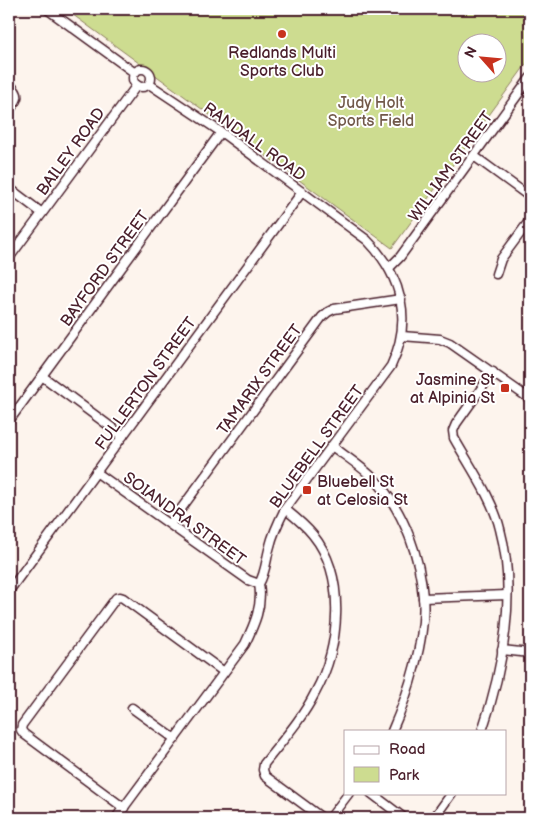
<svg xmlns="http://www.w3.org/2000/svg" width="539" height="827" font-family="'Balsamiq Sans',sans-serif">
	<rect width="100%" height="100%" fill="#fdf4ed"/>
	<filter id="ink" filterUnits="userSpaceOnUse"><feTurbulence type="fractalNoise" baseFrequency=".02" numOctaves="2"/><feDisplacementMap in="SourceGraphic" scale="10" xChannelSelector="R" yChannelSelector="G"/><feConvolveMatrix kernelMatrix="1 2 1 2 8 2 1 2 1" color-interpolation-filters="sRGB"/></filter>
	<g filter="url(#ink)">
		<!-- green -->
		<path fill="#cddc90" stroke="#8c7e5e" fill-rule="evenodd" d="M65,9h465v50l-138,189zM466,42h30v30h-30z"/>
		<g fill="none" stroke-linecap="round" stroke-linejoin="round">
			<defs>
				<g id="minor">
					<path d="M47,9l88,64"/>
					<circle cx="142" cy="78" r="9"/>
					<path d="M9,84c13,11 9,15 0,27"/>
					<path d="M474,156l56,41"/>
					<path d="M9,188l33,25"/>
					<path d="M9,258l128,-173"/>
					<path d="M389,268l11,-11 130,-179"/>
					<path d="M496,274l5,-15 29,-39"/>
					<path d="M402,336l38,3 10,4 80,56"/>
					<path d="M42,376l81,60"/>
					<path d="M9,421l212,-289"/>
					<path d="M332,446c16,12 34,23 47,38 26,31 41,73 44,113 4,39 -15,98 -31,134"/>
					<path d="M96,472l152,108 11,4"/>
					<path d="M285,509c10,8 20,16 28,26 34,42 27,113 2,158 -13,26 -33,48 -51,71l-1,6 2,6 57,42"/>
					<path d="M170,524l152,-207 6,-5 6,-3 67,-10"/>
					<path d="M9,591l293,-399"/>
					<path d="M423,598l84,-3"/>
					<path d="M502,650l28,3"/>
					<path d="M132,708l43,31"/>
					<path d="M482,731c21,-61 35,-139 18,-202 -7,-30 -31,-64 -46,-91l-1,-7 3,-7 37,-52"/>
					<path d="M371,793l33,25"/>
					<path d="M124,808l-100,-74 -3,-4 1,-5 94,-127 4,-1 3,1 101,74"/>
					<path d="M116,818l129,-174c9,-19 18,-38 14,-60 7,-12 7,-25 11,-38 3,-13 9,-25 15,-37l106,-143c22,-46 11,-90 -24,-126l-146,-108 -72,-48"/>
					<path d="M330,818l19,-25"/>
					<path d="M434,818l18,-25"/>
				</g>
			</defs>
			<!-- minor casing -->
			<use href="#minor" stroke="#4a1f2b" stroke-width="11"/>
			<!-- minor -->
			<use href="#minor" stroke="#fff" stroke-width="8"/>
		</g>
	</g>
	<!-- markers -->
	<g fill="#c8321e" stroke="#fff" stroke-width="2">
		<circle cx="282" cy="34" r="5"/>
		<rect x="500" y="383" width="10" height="10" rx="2.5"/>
		<rect x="302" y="485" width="10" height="10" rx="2.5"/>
	</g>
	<g text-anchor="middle" stroke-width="4" stroke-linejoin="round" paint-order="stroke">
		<!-- poi labels -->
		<g font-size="16" fill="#4a1f2b" stroke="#fff">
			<text x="282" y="58">Redlands Multi<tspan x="282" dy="18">Sports Club</tspan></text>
			<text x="495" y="385" text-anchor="end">Jasmine St<tspan x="495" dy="18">at Alpinia St</tspan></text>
			<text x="317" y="487" text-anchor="start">Bluebell St<tspan x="317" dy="18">at Celosia St</tspan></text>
		</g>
		<!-- park labels -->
		<g font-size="16" fill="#715849" stroke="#fff">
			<text x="371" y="108">Judy Holt<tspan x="371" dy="18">Sports Field</tspan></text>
		</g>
		<!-- street labels -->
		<g font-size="16" fill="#4a1f2b" stroke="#fff">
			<text transform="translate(255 141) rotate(36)" y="6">RANDALL ROAD</text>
			<text transform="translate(70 151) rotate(-54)" y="6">BAILEY ROAD</text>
			<text transform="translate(450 166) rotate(-54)" y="6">WILLIAM STREET</text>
			<text transform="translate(104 268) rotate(-54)" y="6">BAYFORD STREET</text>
			<text transform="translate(259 379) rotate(-54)" y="6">TAMARIX STREET</text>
			<text transform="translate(145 383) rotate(-54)" y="6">FULLERTON STREET</text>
			<text transform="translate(316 446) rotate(-54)" y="6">BLUEBELL STREET</text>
			<text transform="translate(185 518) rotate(36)" y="6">SOIANDRA STREET</text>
		</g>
	</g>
	<!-- margin -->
	<rect width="539" height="827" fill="none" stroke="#fff" stroke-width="30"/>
	<rect x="15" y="15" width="509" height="797" fill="none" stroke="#4a1f2b" stroke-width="2" filter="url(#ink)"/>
	<!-- legend -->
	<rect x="344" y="730" width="162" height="65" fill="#ffffff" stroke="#b7a5aa"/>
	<rect x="354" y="746" width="25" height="8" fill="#ffffff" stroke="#b7a5aa"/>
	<text x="389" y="754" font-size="15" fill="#4a1f2b">Road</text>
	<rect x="354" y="767" width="25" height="15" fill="#cddc90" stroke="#b7a5aa"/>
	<text x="389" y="780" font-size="15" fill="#4a1f2b">Park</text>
	<!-- north arrow -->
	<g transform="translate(482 58) rotate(297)"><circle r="24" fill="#ffffff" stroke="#b7a5aa"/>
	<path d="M0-4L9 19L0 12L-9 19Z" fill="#c8321e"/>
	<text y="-8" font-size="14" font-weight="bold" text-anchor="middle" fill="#4a1f2b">N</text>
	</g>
</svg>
